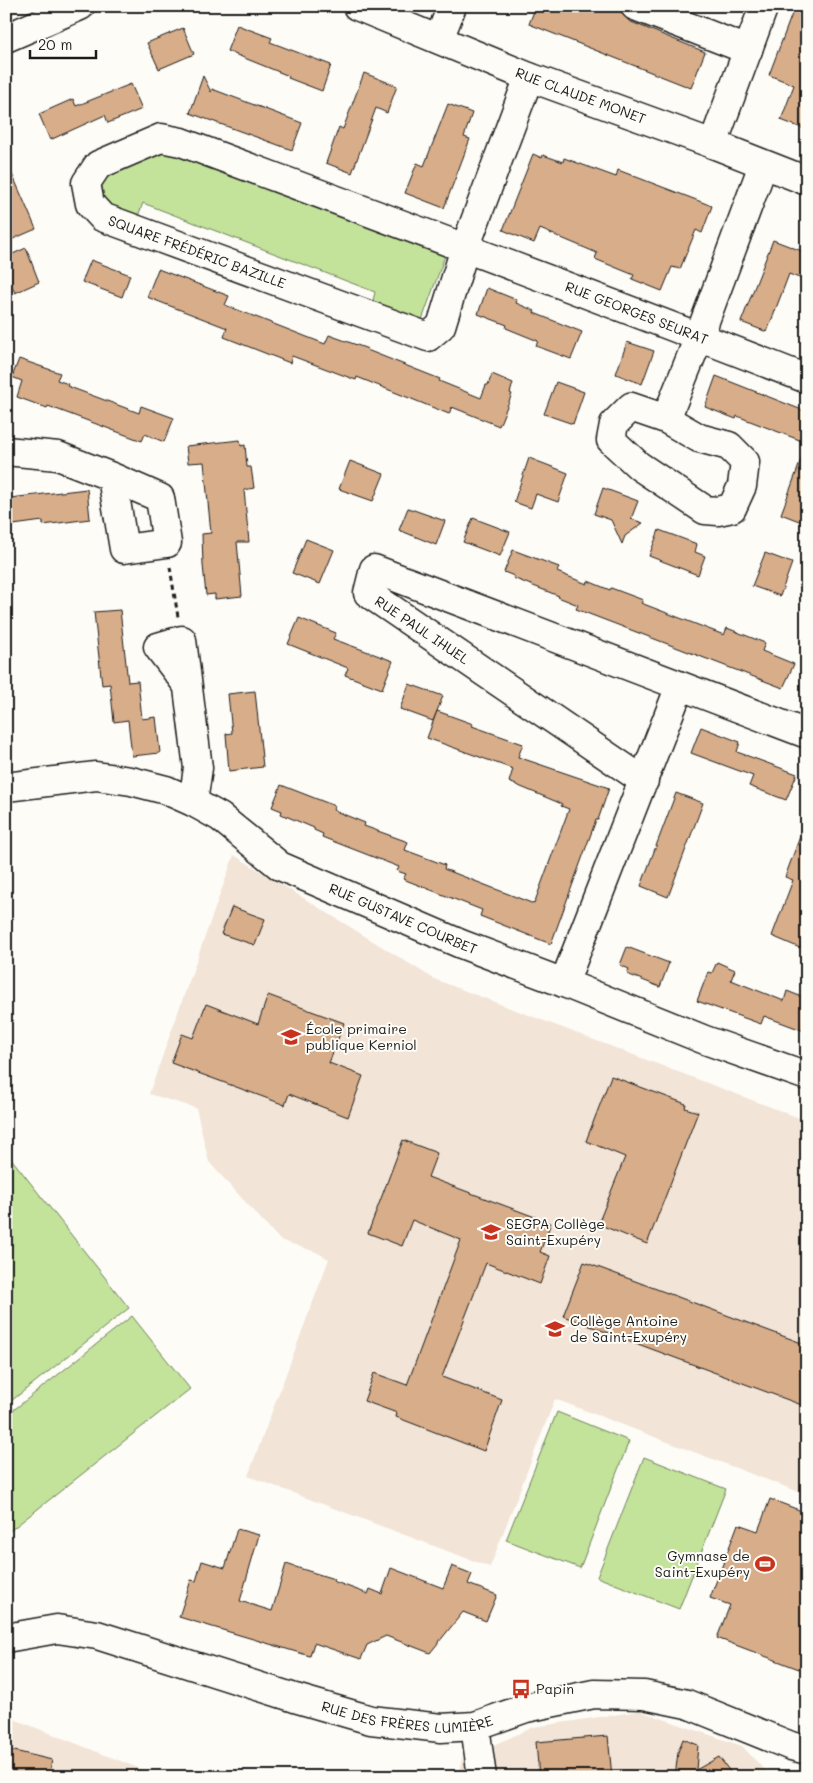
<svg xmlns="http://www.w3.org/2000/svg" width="813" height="1783" font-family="Mali,sans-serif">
	<rect width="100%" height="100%" fill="#fdfcf7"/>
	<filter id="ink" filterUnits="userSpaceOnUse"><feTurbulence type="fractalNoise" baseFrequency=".02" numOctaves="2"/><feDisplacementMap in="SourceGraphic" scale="10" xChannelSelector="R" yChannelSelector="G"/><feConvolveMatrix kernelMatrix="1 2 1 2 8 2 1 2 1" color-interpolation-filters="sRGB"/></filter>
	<g filter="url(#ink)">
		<!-- built -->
		<g fill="#f2e4d6">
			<path d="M234,855l200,124 373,142v374l-252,-96 -65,168 -242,-91 81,-217 -13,-7 -36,-12 -71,-78 -13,-54 -47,-14z"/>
			<path d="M640,1711l102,35 29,31h-313l4,-18 72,-32z"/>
			<path d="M6,1716l155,61h-155z"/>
		</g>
		<!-- green -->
		<g fill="#c3e39b" stroke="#70805c">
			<path d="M159,145l288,105 -25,70 -12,2 -39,-13 4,-17 -232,-89 -7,18 -35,-15 -7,-18 7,-16z"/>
			<path d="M6,1152l123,156 -123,97z"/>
			<path d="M132,1316l58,73 -184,145v-118z"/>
			<path d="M557,1412l72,29 -49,127 -74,-28z"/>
			<path d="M644,1457l82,32 -47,120 -82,-32z"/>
		</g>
		<!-- building -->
		<g fill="#d8ad89" stroke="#1c1c1c">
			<path d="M536,6h84l3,9 6,6 76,31 -14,36 -162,-64z"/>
			<path d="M795,6h12v124l-26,-10 13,-35 -25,-10z"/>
			<path d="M237,25l35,13 -2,4 61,23 -9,26 -34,-13 1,-2 -62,-25z"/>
			<path d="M183,28l11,26 -35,15 -12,-26z"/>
			<path d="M364,73l33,13 -10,27 -11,-5 -24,65 -26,-10 13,-36 4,2z"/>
			<path d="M203,76l8,16 1,-3 90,34 -10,27 -102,-37z"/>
			<path d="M131,84l11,25 -34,14 -3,-8 -55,25 -11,-26 34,-15 3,7z"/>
			<path d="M448,104l24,9 -8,24 6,2 -26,69 -39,-15 12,-30 7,3z"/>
			<path d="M533,154l9,4 1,-3 20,7 1,-4 52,19 2,-7 94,36 -10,27 -6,-3 -16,39 -8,-2 -10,24 -30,-12 2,-4 -39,-16 2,-6 -57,-24 -6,14 -31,-13z"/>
			<path d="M6,160l30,69 -30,13z"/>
			<path d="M773,240l34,13v28l-18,-7 -22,58 -26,-10z"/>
			<path d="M26,248l13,34 -24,11 -9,-21v-15z"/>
			<path d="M91,260l39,15 -8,22 -40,-15z"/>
			<path d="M158,269l71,27 -4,9 100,39 4,-9 39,14 -1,1 73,29 -1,2 42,17 5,-13h2l4,-11 21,9 -3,10 2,1 -13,32 -47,-19 -3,7 -92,-37 -1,3 -64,-24 -2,7 -66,-26 3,-9 -80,-31z"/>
			<path d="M487,288l30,12 -1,3 19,8 -1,2 48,19 -11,27 -35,-13 2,-5 -32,-13 1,-3 -29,-11z"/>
			<path d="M627,342l27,9 -12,33 -26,-10z"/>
			<path d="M19,359l41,14 -3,7 11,4 -1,2 72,27 2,-7 33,12 -10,24 -19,-8 -3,7 -94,-35 -1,2 -30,-11 5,-16 -10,-4z"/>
			<path d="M716,376l91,36v17l-5,12 -65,-25 -1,3 -31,-12z"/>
			<path d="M556,382l28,10 -11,32 -29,-10z"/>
			<path d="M240,440l1,6 4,-1 2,22h4l3,21 -10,2 5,52h-12l5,54 -27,3v-5l-9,1 -3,-30 -1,-31 9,-1 -7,-71 -16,1 -2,-17z"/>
			<path d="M805,449l2,1v74l-26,-10z"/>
			<path d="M529,458l39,15 -10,29 -22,-8 -5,14 -17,-6z"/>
			<path d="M350,461l34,13 -11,27 -34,-12z"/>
			<path d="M603,488l35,13 -7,18 12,4 -18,13 -3,8 -11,-24 -17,-6z"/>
			<path d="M87,489l3,30 -47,6v-4l-37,5v-25l4,-1v-2z"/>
			<path d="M408,508l37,13 -9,24 -37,-15z"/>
			<path d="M473,518l37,14 -10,24 -37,-14z"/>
			<path d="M659,530l38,14 -2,8 10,4 -7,19 -49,-19z"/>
			<path d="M306,539l28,11 -14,34 -28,-11z"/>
			<path d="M513,550l46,17 -2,5 30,12 1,-3 22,9 1,-2 32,12 -2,3 83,32 3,-7 38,15 -3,8 32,13 -11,24 -207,-79 2,-4 -20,-8 1,-1 -46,-18 1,-2 -10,-4z"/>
			<path d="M765,553l27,10 -12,33 -28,-10z"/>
			<path d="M120,610l8,72 10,-1 4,38 14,-2 4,36 -28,3 -4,-36 -14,2 -4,-38 -8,1 -8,-73z"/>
			<path d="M299,618l37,15 -3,6 60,22 -11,28 -37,-14 3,-7 -60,-24z"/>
			<path d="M409,684l34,12 -10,25 -33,-12z"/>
			<path d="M255,691l8,76 -34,4 -3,-37 6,-1 -4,-39z"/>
			<path d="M437,711l36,13 -1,2 51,18 -5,13 91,31 -11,32h-2l-45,124 -71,-28 2,-6 -79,-31 3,-5 -9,-3 2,-4 -77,-30 1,-3 -9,-4v-2l-33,-14 1,-3 -10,-4 9,-22 54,21 -2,4 32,13 -1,3 44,16 -3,8 40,15 -1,4 90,35 35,-95 -8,-3 1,-2 -53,-22 4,-13 -86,-31z"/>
			<path d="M701,727l39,15 -3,10 60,22 -11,26 -37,-14 4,-10 -62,-23z"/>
			<path d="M676,793l27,10 -35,94 -27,-11z"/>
			<path d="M805,823h2v108l-7,17 -28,-12 21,-56 -8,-3z"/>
			<path d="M232,907l33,12 -10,26 -34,-11z"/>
			<path d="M627,947l42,16 -9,24 -33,-13 2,-5 -9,-4z"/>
			<path d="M717,962l18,8 -4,10 53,21 3,-10 20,8v33l-43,-16 -3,8 -64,-23 11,-29 4,1z"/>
			<path d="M268,995l76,28 -15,40 34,13 -15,41 -59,-23 -4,11 -114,-42 11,-29 11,4 13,-34 52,20z"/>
			<path d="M611,1076l75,28 -1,4 13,4 -51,132 -49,-20 27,-67 -39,-16z"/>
			<path d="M403,1140l34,13 -9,24 123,46 -11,29 10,4 -10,28 -54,-21 -44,114 60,23 -18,51 -88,-34 1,-4 -33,-12 10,-28 33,12 54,-145 -49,-20 -10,26 -34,-13z"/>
			<path d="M584,1262l223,83v62l-244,-91z"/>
			<path d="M770,1499l37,14v135l-8,21 -82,-31 13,-33 -20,-7 28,-74 20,7z"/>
			<path d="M237,1529l22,6 -19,66 32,10 14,-47 48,15 -1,2 35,13 2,-5 12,5 9,-26 52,20 9,-22 20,8 -4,10 29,11 -11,26 -23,-9 -33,41 -44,-17 -19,9 -6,14 -47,-16 -4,13 -131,-39 12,-37 5,1 6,-20 23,7z"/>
			<path d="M608,1736l4,41h-73l-3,-35z"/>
			<path d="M683,1739l15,6 -2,25 23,-13 15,20h-59l3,-25z"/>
			<path d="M6,1749l46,11 -3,17h-43z"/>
		</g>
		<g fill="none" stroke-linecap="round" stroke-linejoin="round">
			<defs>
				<g id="minor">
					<path id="s1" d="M357,6l172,71 184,67 94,37"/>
					<path d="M635,6l113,44"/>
					<path d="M6,38l74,-32"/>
					<path d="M439,39l13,-33"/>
					<path id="s2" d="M529,77l-64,171 -24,78 -13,11 -326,-120 -12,-13 -4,-21 12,-18 63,-27 20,4c209,78 418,155 626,237"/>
					<path d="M713,144l51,-138"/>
					<path d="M631,407l35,12 33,19 30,8 16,16 -3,24 -10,22 -14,3 -13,-1 -66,-44 -28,-26 3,-16z"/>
					<path d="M666,419l33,-82 64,-172"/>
					<path d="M6,451l52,5 54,21 48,21 7,45 -43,6 -12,-72"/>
					<path d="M188,686l-30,-39 24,-7 16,128 -5,34"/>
					<path d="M644,781l-276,-188 6,-24 433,165"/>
					<path id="s3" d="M6,787l90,-11 35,5 35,9 27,12 27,15 60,49 181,78 103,39 141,57 102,36"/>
					<path d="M564,983l116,-297"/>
					<path id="s4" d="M6,1638l51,-9 40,6 198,63 76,22 70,8 34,-2 51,-18 19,-4 49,-10 50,1 43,9 104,42 16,4"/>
					<path d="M475,1726l7,51"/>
				</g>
			</defs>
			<!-- minor casing -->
			<use href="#minor" stroke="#1c1c1c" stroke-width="31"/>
			<!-- path -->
			<path stroke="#1c1c1c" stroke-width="3" stroke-dasharray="5 4" stroke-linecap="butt" d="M170,567l8,50"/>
			<!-- minor -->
			<use href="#minor" stroke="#fdfcf7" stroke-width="28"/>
		</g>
	</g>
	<!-- icons -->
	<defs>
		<symbol id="school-bare" viewBox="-9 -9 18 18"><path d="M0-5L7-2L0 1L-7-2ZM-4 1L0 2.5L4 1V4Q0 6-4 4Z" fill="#c8321e" stroke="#fdfcf7" stroke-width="2.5" paint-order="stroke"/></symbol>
		<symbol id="stadium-bare" viewBox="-9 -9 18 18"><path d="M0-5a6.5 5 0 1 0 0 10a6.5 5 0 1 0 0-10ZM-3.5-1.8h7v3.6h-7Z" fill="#c8321e" stroke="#fdfcf7" stroke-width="2.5" paint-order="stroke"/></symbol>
		<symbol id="bus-bare" viewBox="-9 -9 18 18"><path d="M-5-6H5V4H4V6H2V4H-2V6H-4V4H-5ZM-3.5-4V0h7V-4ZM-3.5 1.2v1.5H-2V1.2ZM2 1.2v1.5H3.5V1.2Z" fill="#c8321e" stroke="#fdfcf7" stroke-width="2.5" paint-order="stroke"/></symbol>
	</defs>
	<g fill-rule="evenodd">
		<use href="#school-bare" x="277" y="1023" width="28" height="28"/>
		<use href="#school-bare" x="477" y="1218" width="28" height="28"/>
		<use href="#school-bare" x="541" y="1315" width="28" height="28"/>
		<use href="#stadium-bare" x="751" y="1550" width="28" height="28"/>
		<use href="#bus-bare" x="507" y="1675" width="28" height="28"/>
	</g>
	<g text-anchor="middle" stroke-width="4" stroke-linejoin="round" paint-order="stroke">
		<!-- street labels -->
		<g font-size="14" fill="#1c1c1c" stroke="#fdfcf7">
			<text dy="5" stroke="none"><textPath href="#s1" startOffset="241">RUE CLAUDE MONET</textPath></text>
			<text transform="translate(197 252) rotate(20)" y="5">SQUARE FRÉDÉRIC BAZILLE</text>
			<text dy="5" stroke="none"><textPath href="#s2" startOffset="1265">RUE GEORGES SEURAT</textPath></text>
			<text transform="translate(422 630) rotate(34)" y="5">RUE PAUL IHUEL</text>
			<text dy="5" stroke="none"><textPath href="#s3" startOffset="434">RUE GUSTAVE COURBET</textPath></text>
			<text dy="5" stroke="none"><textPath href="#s4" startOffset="415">RUE DES FRÈRES LUMIÈRE</textPath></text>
		</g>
		<!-- poi labels -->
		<g font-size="14" fill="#1c1c1c" stroke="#fdfcf7" text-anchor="start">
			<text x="306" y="1034">École primaire<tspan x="306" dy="16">publique Kerniol</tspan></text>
			<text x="506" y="1229">SEGPA Collège<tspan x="506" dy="16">Saint-Exupéry</tspan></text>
			<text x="570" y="1326">Collège Antoine<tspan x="570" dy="16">de Saint-Exupéry</tspan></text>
			<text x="750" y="1561" text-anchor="end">Gymnase de<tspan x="750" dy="16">Saint-Exupéry</tspan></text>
			<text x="536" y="1694">Papin</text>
		</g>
	</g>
	<!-- margin -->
	<rect width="813" height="1783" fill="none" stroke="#fdfcf7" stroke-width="25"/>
	<rect x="12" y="12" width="788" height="1758" fill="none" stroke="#1c1c1c" stroke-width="2" filter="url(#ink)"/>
	<!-- scale -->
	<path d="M30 50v8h66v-8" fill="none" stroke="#1c1c1c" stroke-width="2.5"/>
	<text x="38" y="50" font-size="15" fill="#1c1c1c" stroke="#fdfcf7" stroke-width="4" paint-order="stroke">20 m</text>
</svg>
